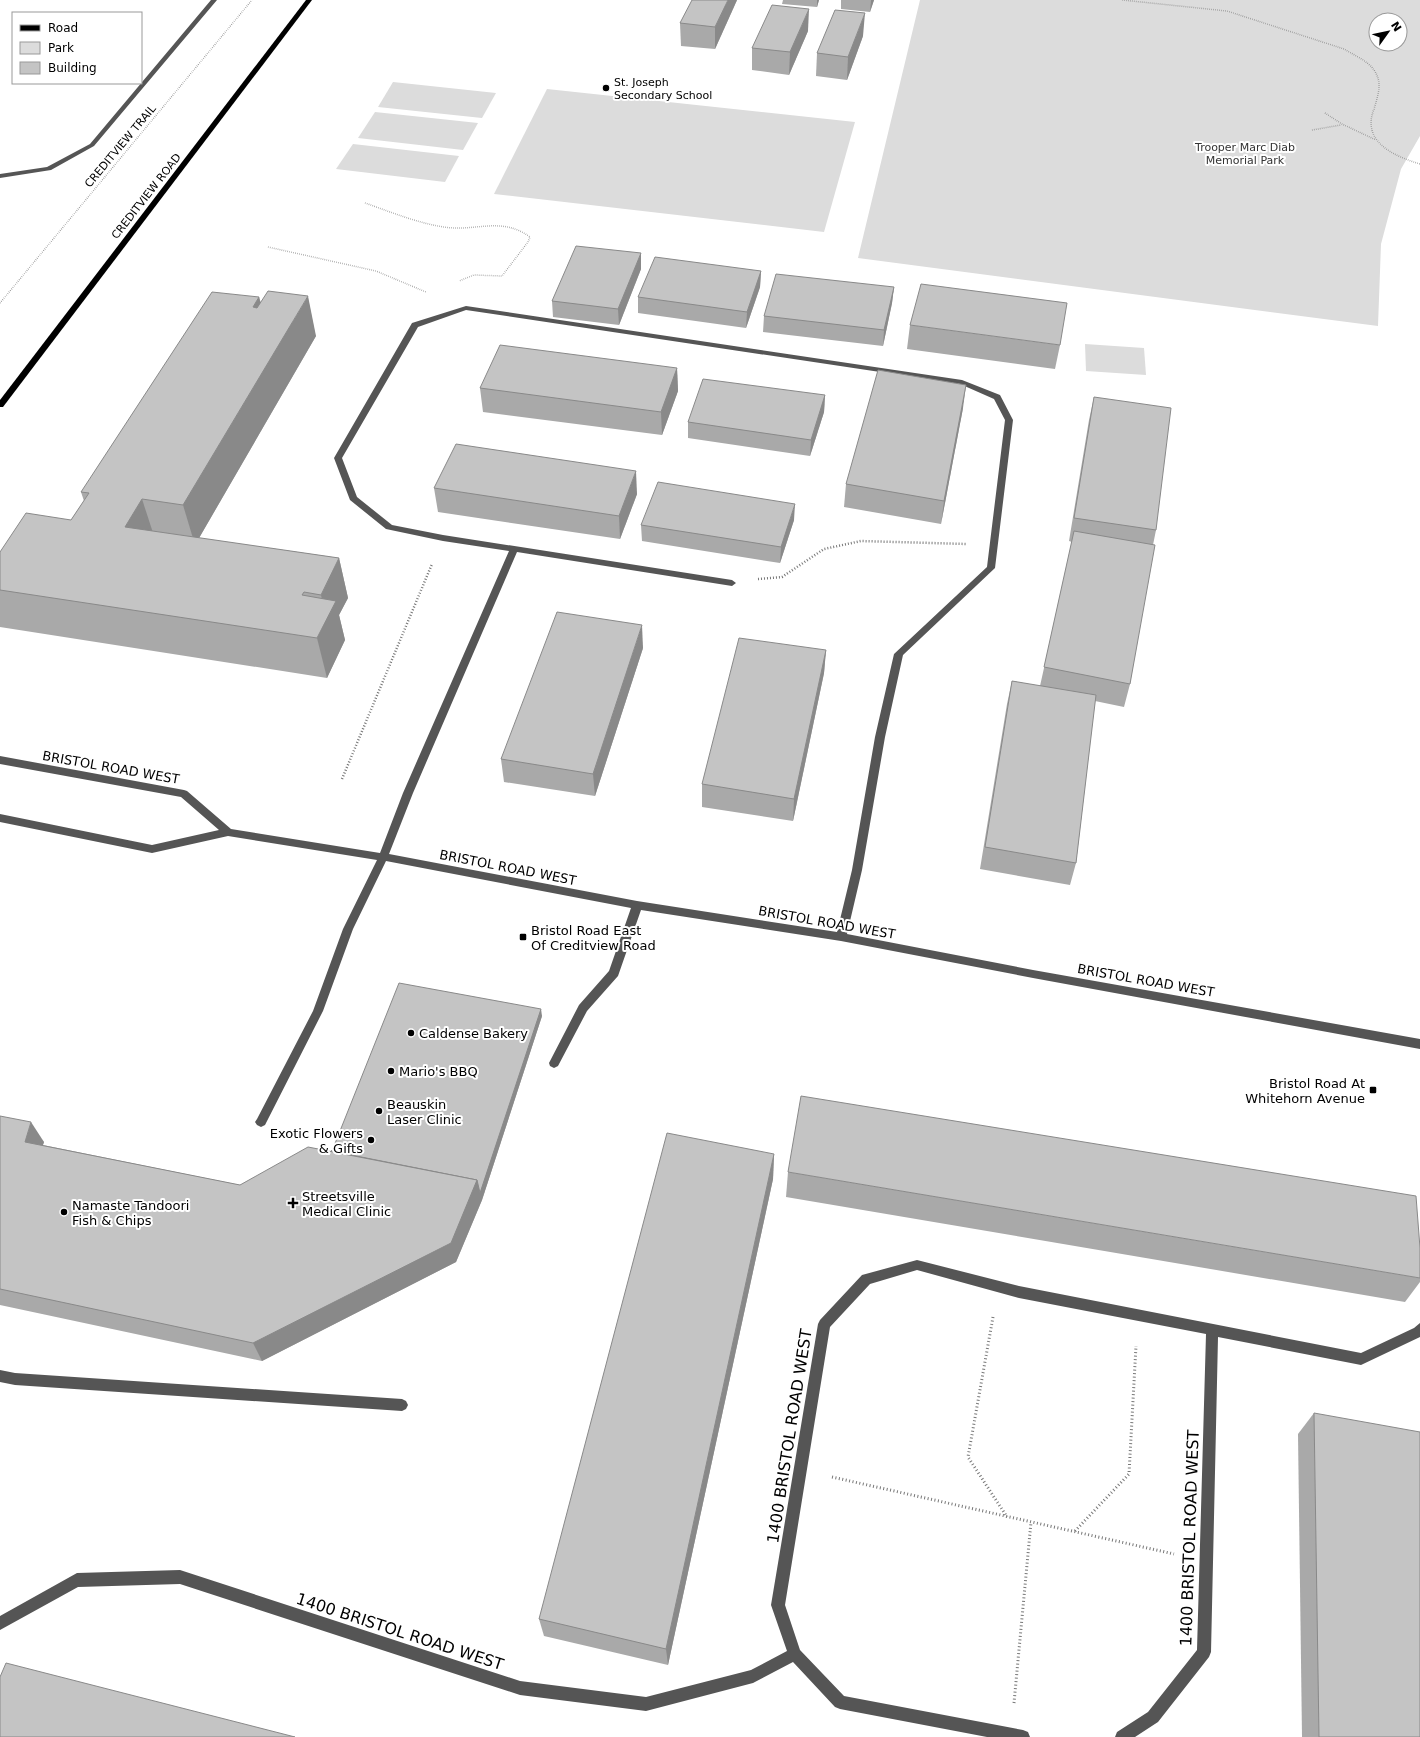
<svg xmlns="http://www.w3.org/2000/svg" width="1420" height="1737" font-family="'DejaVu Sans',sans-serif">
	<rect width="100%" height="100%" fill="#fff"/>
	<!-- green -->
	<g fill="#dcdcdc" fill-rule="evenodd">
		<path d="M920,0h500v136l-19,33 -20,75 -3,82 -520,-68zM1376,20h24v24h-24z"/>
		<path d="M393,82l103,11 -14,25 -104,-11z"/>
		<path d="M547,89l308,33 -31,110 -330,-38z"/>
		<path d="M375,112l103,11 -15,27 -105,-12z"/>
		<path d="M353,144l106,12 -14,26 -109,-13z"/>
		<path d="M1085,344l59,4 2,27 -60,-4z"/>
	</g>
	<g fill="none" stroke-linecap="round" stroke-linejoin="round">
		<!-- path-far2 -->
		<g stroke="#777" stroke-width="1.5" stroke-dasharray="0.5 1.5" stroke-linecap="butt">
			<path d="M1122,0l105,11 117,38c10,6 24,12 30,21 9,13 4,25 0,39 -13,33 20,47 46,55"/>
			<path d="M1325,113l17,11 34,16"/>
			<path d="M1312,130l29,-5"/>
			<path d="M365,203c26,9 52,20 79,24 32,5 57,-11 86,10l-2,5 -26,34 -28,-1 -15,6"/>
			<path d="M268,247l108,24 50,21"/>
			<path d="M0,303l252,-303"/>
		</g>
		<!-- path-far1 -->
		<g stroke="#777" stroke-width="2.5" stroke-dasharray="1 2" stroke-linecap="butt">
			<path d="M758,579l24,-2 42,-28 37,-8 105,3"/>
			<path d="M342,779l90,-215"/>
		</g>
		<!-- path -->
		<g stroke="#777" stroke-width="3" stroke-dasharray="1 2.5" stroke-linecap="butt">
			<path d="M993,1317l-25,140 39,60"/>
			<path d="M832,1477l342,77"/>
			<path d="M1075,1531l54,-57 7,-128"/>
			<path d="M1014,1703l17,-181"/>
		</g>
		<!-- minor -->
		<g fill="#555" fill-rule="evenodd">
			<path d="M211,0h6l-123,146 -43,24 -51,8v-4l47,-7 43,-23z"/>
			<path d="M466,306l496,74 38,15 13,25 -18,148 -92,87 -18,82 -23,133 -15,64 186,36 387,69v10l-387,-71 -192,-37 -200,-31 -23,66 -31,35 -29,55 -4,2 -4,-2 -1,-3 30,-58 30,-34 22,-63 -245,-47 -33,68 -30,82 -58,114 -4,2 -4,-2 -2,-3 2,-3 56,-108 30,-82 34,-69 -149,-24 -76,17 -152,-31v-8l152,31 67,-15 -38,-33 -181,-33v-8l184,34 3,1 44,38 149,24 23,-60 106,-242 -66,-10 -57,-12 -36,-29 -16,-42 78,-135zM466,310l494,74 34,15 11,21 -18,147 -93,87 -19,83 -23,133 -15,62 -200,-31 -248,-47 24,-61 104,-241 215,34 4,-3 -4,-3 -289,-45 -51,-10 -35,-28 -15,-39 76,-131z"/>
			<path d="M917,1260l102,26 342,67 53,-25 6,-5v14l-59,28 -143,-28 -7,315 -2,5 -51,65 -23,15h-20l2,-5 31,-20 49,-62 9,-316 -187,-36 -102,-28 -47,14 -40,43 -45,278 15,45 44,46 179,34 5,2 2,5h-43l-147,-28 -5,-2 -42,-45 -40,21 -107,28 -126,-16 -340,-111 -102,3 -78,43v-14l77,-43 103,-3 340,111 126,16 105,-27 36,-19 -16,-46 47,-281 2,-4 42,-45z"/>
			<path d="M0,1370l15,3 387,26 4,2 2,4 -2,4 -4,2 -387,-26 -15,-3z"/>
		</g>
		<!-- major -->
		<path fill="#000" fill-rule="evenodd" d="M306,0h6l-309,407h-3v-7z"/>
	</g>
	<!-- wall -->
	<g fill="#a9a9a9">
		<path d="M737,0l-22,49 -34,-3 -1,-23z"/>
		<path d="M783,0h36l-2,7 -35,-3z"/>
		<path d="M841,0h33l-4,12 -29,-3z"/>
		<path d="M808,31l-19,44 -37,-5v-22z"/>
		<path d="M863,36l-16,44 -31,-4 1,-23z"/>
		<path d="M641,253v16l-22,56 -66,-8 -1,-16z"/>
		<path d="M761,271l-1,16 -14,41 -108,-15v-16z"/>
		<path d="M894,287l-2,16 -9,43 -120,-14 1,-16z"/>
		<path d="M259,297l2,6 55,33 -117,202 140,20 9,40 -9,17 6,25 -18,38 -327,-51v-75l71,-32 13,-19 -3,-9z"/>
		<path d="M910,325l150,20 -5,24 -148,-20z"/>
		<path d="M677,368l1,23 -16,44 -179,-23 -3,-24z"/>
		<path d="M825,395l-1,17 -14,44 -122,-18v-16z"/>
		<path d="M1094,397l62,133 -3,15 -23,139 -6,23 -29,-6 -19,162 -6,22 -90,-16 27,-165 5,-23 28,5 32,-144 -3,-1 20,-121z"/>
		<path d="M963,408l-22,116 -97,-17 2,-23z"/>
		<path d="M434,488l203,6 -17,45 -182,-27z"/>
		<path d="M794,520l-14,43 -138,-22 -1,-16z"/>
		<path d="M643,648l-48,148 -91,-14 -3,-23z"/>
		<path d="M826,650l-2,23 -31,148 -91,-14v-23z"/>
		<path d="M542,1016l-60,184 -26,62 -194,99 -262,-56v-189l44,26 -1,3 197,40 91,-34z"/>
		<path d="M774,1154l-1,25 -105,486 -124,-29 -5,-17z"/>
		<path d="M788,1172l632,106v4l-15,20 -619,-105z"/>
		<path d="M1314,1413l106,324h-118l-4,-303z"/>
	</g>
	<!-- shaded-wall -->
	<g fill="#898989">
		<path d="M728,0h9l-22,49v-22z"/>
		<path d="M817,0h2l-2,7z"/>
		<path d="M871,0h3l-4,12z"/>
		<path d="M809,9l-1,22 -19,44 1,-23z"/>
		<path d="M865,13l-2,23 -16,44 1,-23z"/>
		<path d="M641,253v16l-22,56 -1,-16z"/>
		<path d="M761,271l-1,16 -14,41 1,-16z"/>
		<path d="M894,287l-2,16 -9,43 1,-16z"/>
		<path d="M308,296l8,40 -121,209 -12,-40z"/>
		<path d="M259,297l10,40 -16,-30z"/>
		<path d="M677,368l1,23 -16,44 -1,-23z"/>
		<path d="M966,385l-3,23 -22,116 3,-23z"/>
		<path d="M825,395l-1,17 -14,44 1,-16z"/>
		<path d="M636,471l1,23 -17,45 -1,-23z"/>
		<path d="M142,499l13,40 -30,-12z"/>
		<path d="M795,504l-1,16 -14,43 1,-16z"/>
		<path d="M339,558l9,40 -9,17 6,25 -18,38 -10,-40 9,-18 -5,-25z"/>
		<path d="M642,625l1,23 -48,148 -2,-22z"/>
		<path d="M826,650l-2,23 -31,148 1,-22z"/>
		<path d="M541,1009l1,7 -60,184 -26,62 -194,99 -9,-18z"/>
		<path d="M31,1122l13,20 -7,19 -12,-19z"/>
		<path d="M774,1154l-1,25 -105,486 -2,-16z"/>
	</g>
	<!-- building -->
	<g fill="#c4c4c4" stroke="#898989">
		<path d="M692,0h36l-13,27 -35,-4z"/>
		<path d="M772,5l37,4 -19,43 -38,-4z"/>
		<path d="M835,10l30,3 -17,44 -31,-4z"/>
		<path d="M576,246l65,7 -23,56 -66,-8z"/>
		<path d="M655,257l106,14 -14,41 -109,-15z"/>
		<path d="M776,274l118,13 -10,43 -120,-14z"/>
		<path d="M921,284l146,19 -7,42 -150,-20z"/>
		<path d="M268,291l40,5 -125,209 -41,-6 -17,28 214,31 -18,37 -17,-3 -2,3 34,6 -19,37 -317,-48v-38l26,-39 45,7 18,-27 -8,-1 131,-200 47,5 -6,10 4,1z"/>
		<path d="M500,345l177,23 -16,44 -181,-24z"/>
		<path d="M878,370l88,15 -22,116 -98,-17z"/>
		<path d="M703,379l122,16 -14,45 -123,-18z"/>
		<path d="M1094,397l77,11 -15,122 -82,-12z"/>
		<path d="M456,444l180,27 -17,45 -185,-28z"/>
		<path d="M658,482l137,22 -14,43 -140,-22z"/>
		<path d="M1074,531l81,14 -25,139 -86,-17z"/>
		<path d="M557,612l85,13 -49,149 -92,-15z"/>
		<path d="M739,638l87,12 -32,149 -92,-15z"/>
		<path d="M1012,681l84,14 -20,168 -91,-16z"/>
		<path d="M399,983l142,26 -61,184 -3,-13 -146,-29h1z"/>
		<path d="M801,1096l615,100 4,52v30l-632,-106z"/>
		<path d="M0,1116l31,6 -6,20 215,43 68,-38 169,33 -26,63 -198,100 -253,-54z"/>
		<path d="M667,1133l107,21 -108,495 -127,-30z"/>
		<path d="M1314,1413l106,19v305h-101z"/>
		<path d="M6,1663l289,74h-295v-60z"/>
	</g>
	<!-- markers -->
	<g fill="#000" stroke="#fff" stroke-width="1.5">
		<circle cx="606" cy="88" r="4"/>
		<rect x="519" y="933" width="8" height="8" rx="2"/>
		<circle cx="411" cy="1033" r="4"/>
		<circle cx="391" cy="1071" r="4"/>
		<rect x="1369" y="1086" width="8" height="8" rx="2"/>
		<circle cx="379" cy="1111" r="4"/>
		<circle cx="371" cy="1140" r="4"/>
		<path d="M291 1197h4v4h4v4h-4v4h-4v-4h-4v-4h4z"/>
		<circle cx="64" cy="1212" r="4"/>
	</g>
	<g text-anchor="middle" stroke-width="4" stroke-linejoin="round" paint-order="stroke">
		<!-- far-poi labels -->
		<g font-size="11" fill="#000" stroke="#fff" text-anchor="start">
			<text x="614" y="86">St. Joseph<tspan x="614" dy="13">Secondary School</tspan></text>
		</g>
		<!-- far-street labels -->
		<g font-size="11" fill="#000" stroke="#fff">
			<text transform="translate(120 146) rotate(-50)" y="4">CREDITVIEW TRAIL</text>
			<text transform="translate(146 196) rotate(-52)" y="4">CREDITVIEW ROAD</text>
		</g>
		<!-- far-park labels -->
		<g font-size="11" fill="#333" stroke="#fff">
			<text x="1245" y="151">Trooper Marc Diab<tspan x="1245" dy="13">Memorial Park</tspan></text>
		</g>
		<!-- street labels -->
		<g font-size="13" fill="#000" stroke="#fff">
			<text transform="translate(111 767) rotate(10)" y="5">BRISTOL ROAD WEST</text>
			<text transform="translate(508 867) rotate(11)" y="5">BRISTOL ROAD WEST</text>
			<text transform="translate(827 922) rotate(10)" y="5">BRISTOL ROAD WEST</text>
			<text transform="translate(1146 980) rotate(10)" y="5">BRISTOL ROAD WEST</text>
		</g>
		<!-- poi labels -->
		<g font-size="13" fill="#000" stroke="#fff" text-anchor="start">
			<text x="531" y="935">Bristol Road East<tspan x="531" dy="15">Of Creditview Road</tspan></text>
			<text x="419" y="1038">Caldense Bakery</text>
			<text x="399" y="1076">Mario's BBQ</text>
			<text x="1365" y="1088" text-anchor="end">Bristol Road At<tspan x="1365" dy="15">Whitehorn Avenue</tspan></text>
			<text x="387" y="1109">Beauskin<tspan x="387" dy="15">Laser Clinic</tspan></text>
			<text x="363" y="1138" text-anchor="end">Exotic Flowers<tspan x="363" dy="15">&amp; Gifts</tspan></text>
			<text x="302" y="1201">Streetsville<tspan x="302" dy="15">Medical Clinic</tspan></text>
			<text x="72" y="1210">Namaste Tandoori<tspan x="72" dy="15">Fish &amp; Chips</tspan></text>
		</g>
		<!-- near-street labels -->
		<g font-size="16" fill="#000" stroke="#fff">
			<text transform="translate(789 1436) rotate(-81)" y="6">1400 BRISTOL ROAD WEST</text>
			<text transform="translate(1189 1538) rotate(-88)" y="6">1400 BRISTOL ROAD WEST</text>
			<text transform="translate(400 1631) rotate(18)" y="6">1400 BRISTOL ROAD WEST</text>
		</g>
	</g>
	<!-- legend -->
	<rect x="12" y="12" width="130" height="72" fill="#ffffff" stroke="#999999"/>
	<rect x="20" y="25" width="20" height="6" fill="#000000" stroke="#999999"/>
	<text x="48" y="32" font-size="12" fill="#000000">Road</text>
	<rect x="20" y="42" width="20" height="12" fill="#dcdcdc" stroke="#999999"/>
	<text x="48" y="52" font-size="12" fill="#000000">Park</text>
	<rect x="20" y="62" width="20" height="12" fill="#c4c4c4" stroke="#999999"/>
	<text x="48" y="72" font-size="12" fill="#000000">Building</text>
	<!-- north arrow -->
	<g transform="translate(1388 32) rotate(57)"><circle r="19" fill="#ffffff" stroke="#999999"/>
	<path d="M0-3L7 15L0 10L-7 15Z" fill="#000000"/>
	<text y="-6" font-size="11" font-weight="bold" text-anchor="middle" fill="#000000">N</text>
	</g>
</svg>
